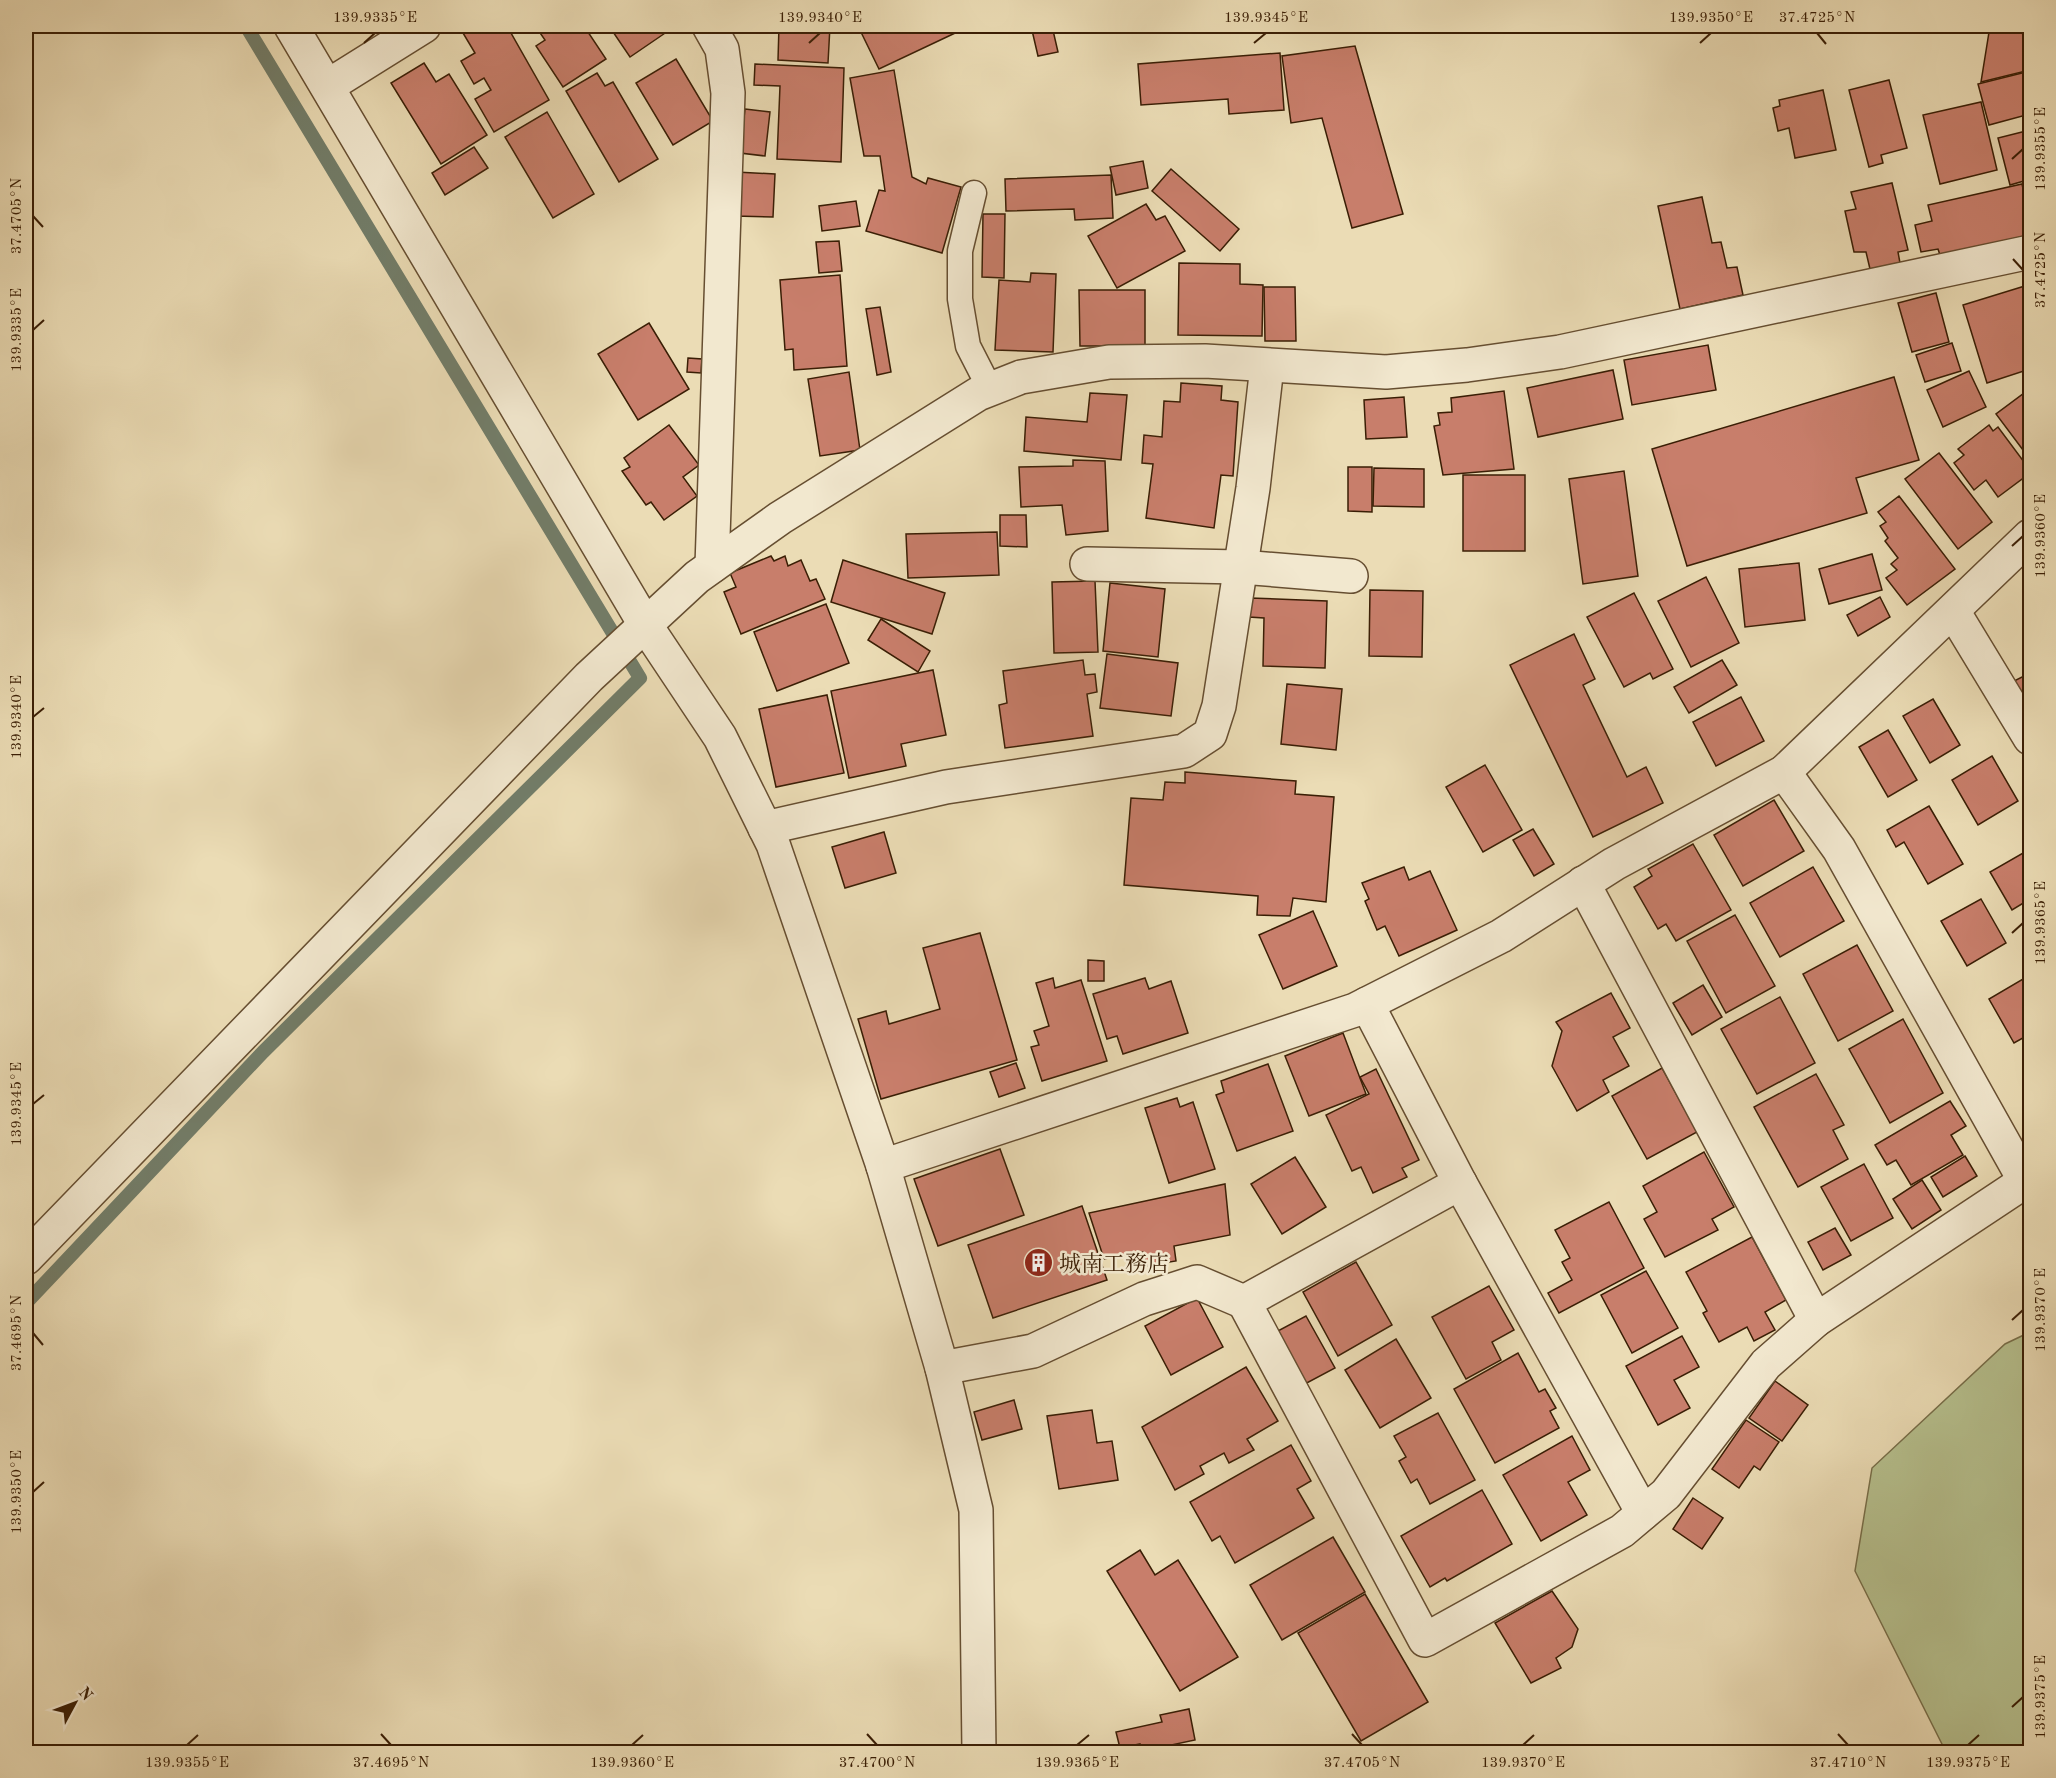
<svg xmlns="http://www.w3.org/2000/svg" width="2056" height="1778" font-family="'Old Standard TT','Noto Serif JP',serif">
	<rect width="100%" height="100%" fill="#ebdcb5"/>
	<filter id="stains"><feTurbulence type="fractalNoise" baseFrequency=".00333" numOctaves="4"/><feColorMatrix values="0 0 0 0 .2 0 0 0 0 .09 0 0 0 0 .02 0 0 0 .5 -.17"/></filter>
	<radialGradient id="worn" r=".72"><stop offset=".6" stop-color="#630" stop-opacity="0"/><stop offset="1" stop-color="#630" stop-opacity=".3"/></radialGradient>
	<!-- green -->
	<path fill="#b6c08e" stroke="#786f4a" stroke-width="1.5" d="M2030,1332v420h-84l-91,-181 17,-103 133,-124z"/>
	<g fill="none" stroke-linecap="round" stroke-linejoin="round">
		<!-- stream -->
		<path stroke="#727d69" stroke-width="14" d="M26,1303l237,-251 377,-374 -394,-652"/>
	</g>
	<!-- building -->
	<g fill="#c87e6b" stroke="#3a1e05" stroke-width="1.5">
		<path d="M477,26h30l42,74 -55,32 -19,-33 16,-9 -7,-12 -10,6 -13,-23 14,-8 -12,-20z"/>
		<path d="M539,26h45l22,33 -43,28 -27,-41 9,-6 -9,-13z"/>
		<path d="M609,26h64l1,1 -44,30z"/>
		<path d="M779,26h51l-2,37 -50,-3z"/>
		<path d="M858,26h112l-91,43z"/>
		<path d="M1031,26h21l6,26 -20,4z"/>
		<path d="M1990,26h30l10,31v13l-49,12z"/>
		<path d="M1355,46l48,168 -51,14 -30,-110 -31,5 -9,-67z"/>
		<path d="M1280,53l4,57 -55,4 -1,-15 -87,6 -3,-41z"/>
		<path d="M676,59l37,62 -40,24 -37,-62z"/>
		<path d="M424,63l12,19 13,-8 38,61 -46,29 -50,-81z"/>
		<path d="M755,64l89,4 -3,94 -64,-3 3,-73 -26,-1z"/>
		<path d="M894,70l18,107 14,7 2,-6 33,9 -19,66 -76,-22 13,-41 6,1 -5,-35h-16l-14,-78z"/>
		<path d="M2030,71v43l-41,11 -11,-41z"/>
		<path d="M597,73l8,13 8,-4 45,77 -39,23 -53,-91z"/>
		<path d="M1889,80l18,68 -26,7 2,8 -14,4 -20,-77z"/>
		<path d="M1823,90l13,60 -41,8 -6,-30 -11,3 -5,-23 7,-2 -1,-6z"/>
		<path d="M1981,102l16,68 -57,14 -17,-69z"/>
		<path d="M745,109l25,3 -5,44 -25,-3z"/>
		<path d="M547,112l47,82 -41,24 -48,-81z"/>
		<path d="M2030,130v66l-2,1 -4,-16 -14,4 -12,-47z"/>
		<path d="M474,147l14,21 -43,27 -13,-22z"/>
		<path d="M1143,161l5,27 -32,7 -6,-28z"/>
		<path d="M1171,169l68,60 -19,22 -68,-60z"/>
		<path d="M736,172l39,2 -2,43 -38,-1z"/>
		<path d="M1111,175l2,43 -38,2 -1,-11 -68,2 -1,-32z"/>
		<path d="M1892,183l16,67 -10,2 2,11 -30,6 -4,-17h-12l-9,-41 11,-2 -5,-17z"/>
		<path d="M2022,184l8,35v16l-90,20 -2,-6 -17,3 -6,-27 17,-4 -4,-16z"/>
		<path d="M1702,197l10,46 9,-1 6,26 10,-1 6,28 -63,14 -22,-103z"/>
		<path d="M856,201l4,25 -38,5 -3,-25z"/>
		<path d="M1146,204l10,16 9,-4 20,35 -68,37 -29,-52z"/>
		<path d="M983,214h22l-1,64 -22,-1z"/>
		<path d="M839,241l3,30 -23,2 -3,-31z"/>
		<path d="M1179,263l61,1v20l23,1 -1,51 -84,-1z"/>
		<path d="M1031,273l25,1 -3,78 -58,-2 4,-70 31,2z"/>
		<path d="M840,275l7,91 -53,4 -1,-21 -8,1 -5,-70z"/>
		<path d="M2028,285l2,9v75l-43,14 -24,-78z"/>
		<path d="M1264,287h31l1,54h-31z"/>
		<path d="M1079,290h66v56h-65z"/>
		<path d="M1936,293l13,49 -37,10 -14,-49z"/>
		<path d="M880,307l11,65 -14,3 -11,-66z"/>
		<path d="M649,323l40,66 -51,31 -40,-66z"/>
		<path d="M1952,343l9,28 -36,11 -9,-27z"/>
		<path d="M1708,345l8,45 -84,15 -8,-45z"/>
		<path d="M688,358l14,1 -1,14 -14,-1z"/>
		<path d="M1613,370l10,49 -85,18 -11,-49z"/>
		<path d="M1969,371l17,36 -43,20 -16,-37z"/>
		<path d="M849,372l11,78 -40,6 -12,-77z"/>
		<path d="M1894,377l25,83 -63,18 11,35 -180,53 -35,-117z"/>
		<path d="M2030,380v70l-4,4 -30,-40 32,-24 -4,-5z"/>
		<path d="M1181,383l41,3 -1,14 17,2 -5,74 -12,-1 -7,53 -68,-10 7,-54 -11,-1 2,-28 18,2 2,-36 16,1z"/>
		<path d="M1504,391l10,78 -71,6 -9,-49 6,-1 -2,-12 14,-1 -1,-14z"/>
		<path d="M1090,393l37,2 -6,65 -97,-9 2,-34 61,5z"/>
		<path d="M1404,397l3,40 -41,2 -2,-39z"/>
		<path d="M669,425l30,40 -16,12 14,19 -33,24 -13,-18 -5,3 -24,-34 8,-4 -6,-9z"/>
		<path d="M1989,425l4,6 5,-4 32,43v3l-32,24 -12,-17 -12,10 -20,-27 10,-8 -6,-6z"/>
		<path d="M1939,453l53,69 -34,27 -53,-70z"/>
		<path d="M1073,460l32,1 3,70 -42,4 -4,-30 -41,2 -2,-40 54,-1z"/>
		<path d="M1348,467h24v45l-24,-1z"/>
		<path d="M1374,468l50,1v38l-51,-1z"/>
		<path d="M1624,471l14,105 -55,8 -14,-105z"/>
		<rect x="1463" y="475" width="62" height="76"/>
		<path d="M1899,496l56,73 -48,36 -21,-27 11,-8 -6,-6 7,-6 -13,-17 3,-3 -8,-12 6,-4 -8,-10z"/>
		<path d="M1000,515h26l1,32 -27,-1z"/>
		<path d="M997,532l2,43 -91,3 -2,-44z"/>
		<path d="M1872,554l10,36 -53,14 -10,-35z"/>
		<path d="M771,556l3,5 11,-5 3,10 13,-6 9,21 6,-2 9,20 -84,35 -17,-42 12,-5 -6,-14z"/>
		<path d="M843,560l102,33 -13,41 -101,-32z"/>
		<path d="M1799,563l6,57 -60,7 -6,-58z"/>
		<path d="M1706,577l33,66 -48,24 -33,-66z"/>
		<path d="M1095,581l3,71 -44,1 -2,-71z"/>
		<path d="M1110,583l55,6 -7,68 -55,-6z"/>
		<path d="M1370,590l53,1 -1,66 -53,-1z"/>
		<path d="M1634,593l39,76 -20,10 -3,-6 -26,14 -37,-70z"/>
		<path d="M1880,597l10,20 -32,19 -11,-21z"/>
		<path d="M1250,598l77,3 -2,67 -62,-2 1,-48 -15,-1z"/>
		<path d="M826,604l23,59 -72,28 -23,-59z"/>
		<path d="M881,619l49,32 -12,21 -50,-32z"/>
		<path d="M1574,634l21,45 -12,6 44,92 19,-10 17,36 -70,34 -83,-172z"/>
		<path d="M1107,654l71,9 -7,53 -71,-8z"/>
		<path d="M1083,660l2,15 10,-1 2,18 -10,2 6,42 -88,12 -6,-43 8,-2 -4,-32z"/>
		<path d="M1722,660l15,25 -48,28 -15,-26z"/>
		<path d="M933,670l13,65 -45,9 5,22 -57,12 -18,-87z"/>
		<path d="M2030,673v39l-16,-31z"/>
		<path d="M1287,684l55,5 -6,61 -55,-6z"/>
		<path d="M827,695l17,78 -68,14 -17,-78z"/>
		<path d="M1741,697l23,44 -48,25 -23,-44z"/>
		<path d="M1933,699l27,46 -30,18 -27,-47z"/>
		<path d="M1888,730l29,50 -29,17 -29,-50z"/>
		<path d="M1992,756l26,45 -40,24 -26,-45z"/>
		<path d="M1485,765l37,65 -39,22 -37,-65z"/>
		<path d="M1185,772l111,9 -1,13 39,3 -8,105 -33,-4 -3,18 -33,-1 1,-19 -134,-11 7,-87 32,2 2,-18 20,1z"/>
		<path d="M1774,800l30,51 -61,35 -29,-51z"/>
		<path d="M1929,806l34,58 -35,20 -24,-42 -8,5 -9,-17z"/>
		<path d="M1533,829l21,35 -20,12 -21,-36z"/>
		<path d="M884,832l12,41 -51,15 -13,-41z"/>
		<path d="M1693,844l38,66 -55,31 -10,-17 -8,5 -24,-42 18,-11 -4,-7z"/>
		<path d="M2030,849v50l-18,11 -22,-38z"/>
		<path d="M1404,867l5,13 21,-9 27,59 -58,26 -14,-30 -8,4 -12,-29 4,-2 -7,-16z"/>
		<path d="M1813,867l31,54 -64,36 -30,-54z"/>
		<path d="M1981,899l25,44 -39,23 -26,-45z"/>
		<path d="M1313,911l24,55 -54,23 -24,-54z"/>
		<path d="M1735,915l40,71 -49,27 -39,-72z"/>
		<path d="M980,933l37,127 -136,39 -23,-80 28,-8 3,13 51,-15 -17,-61z"/>
		<path d="M1857,945l36,66 -55,30 -35,-67z"/>
		<path d="M1088,960l16,1v20h-16z"/>
		<path d="M1053,978l2,10 26,-8 26,81 -65,20 -11,-34 8,-2 -5,-14 15,-5 -13,-43z"/>
		<path d="M1145,978l4,11 22,-8 17,52 -65,21 -6,-18 -10,3 -14,-45z"/>
		<path d="M2023,979l7,13v42l-16,9 -25,-44z"/>
		<path d="M1703,985l19,32 -30,18 -19,-32z"/>
		<path d="M1611,993l19,35 -17,9 16,29 -26,14 6,12 -32,19 -25,-45 10,-35 -6,-9z"/>
		<path d="M1780,997l35,66 -58,31 -36,-65z"/>
		<path d="M1903,1019l40,74 -53,30 -41,-74z"/>
		<path d="M1343,1033l23,61 -57,22 -24,-60z"/>
		<path d="M1016,1063l9,25 -26,9 -9,-25z"/>
		<path d="M1268,1064l25,67 -56,20 -21,-56 8,-3 -3,-11z"/>
		<path d="M1662,1068l35,64 -50,27 -35,-63z"/>
		<path d="M1376,1069l43,91 -17,8 5,9 -34,16 -12,-26 -9,4 -26,-56 43,-21 -9,-17z"/>
		<path d="M1816,1074l28,51 -11,5 15,29 -50,28 -44,-80z"/>
		<path d="M1177,1098l3,9 13,-5 22,67 -46,14 -24,-75z"/>
		<path d="M1950,1101l16,25 -15,9 12,20 -52,30 -15,-25 -9,5 -12,-20z"/>
		<path d="M1000,1149l24,66 -86,31 -24,-67z"/>
		<path d="M1704,1152l30,55 -22,12 6,11 -53,27 -21,-38 13,-7 -14,-26z"/>
		<path d="M1965,1156l12,20 -34,21 -12,-20z"/>
		<path d="M1295,1157l31,50 -44,27 -31,-50z"/>
		<path d="M1864,1164l29,54 -42,23 -30,-54z"/>
		<path d="M1922,1180l19,30 -29,19 -19,-30z"/>
		<path d="M1225,1184l5,51 -56,11 2,15 -30,5 -3,-14 -39,7 -15,-46z"/>
		<path d="M1609,1202l35,66 -85,45 -11,-20 24,-13 -10,-18 8,-4 -15,-28z"/>
		<path d="M1082,1206l25,74 -114,38 -25,-73z"/>
		<path d="M1835,1228l16,27 -28,15 -15,-28z"/>
		<path d="M1752,1237l34,63 -21,12 10,18 -21,11 -7,-14 -28,15 -16,-29 4,-2 -21,-39z"/>
		<path d="M1356,1262l36,63 -54,31 -35,-64z"/>
		<path d="M1646,1271l32,57 -46,25 -31,-58z"/>
		<path d="M1489,1286l25,44 -22,12 9,18 -35,19 -34,-62z"/>
		<path d="M1197,1298l26,49 -52,28 -26,-49z"/>
		<path d="M1306,1316l29,52 -32,17 -29,-52z"/>
		<path d="M1682,1336l17,31 -25,13 16,28 -32,17 -32,-59z"/>
		<path d="M1396,1339l35,59 -51,30 -35,-58z"/>
		<path d="M1518,1353l21,39 6,-3 11,19 -6,3 9,17 -64,35 -41,-74z"/>
		<path d="M1246,1367l32,54 -31,18 7,11 -25,13 -5,-10 -24,13 4,8 -29,16 -33,-63z"/>
		<path d="M1775,1381l33,24 -26,36 -33,-23z"/>
		<path d="M1014,1400l8,29 -40,11 -8,-28z"/>
		<path d="M1092,1410l5,33 15,-2 6,39 -59,9 -12,-73z"/>
		<path d="M1438,1413l37,67 -45,24 -13,-25 -6,4 -12,-22 7,-4 -12,-21z"/>
		<path d="M1746,1420l33,22 -19,28 -6,-4 -15,22 -27,-19z"/>
		<path d="M1572,1436l18,34 -22,12 19,33 -46,26 -38,-66z"/>
		<path d="M1291,1445l20,36 -14,8 17,29 -79,45 -15,-27 -8,5 -22,-39z"/>
		<path d="M1482,1490l30,54 -65,37 -2,-3 -15,9 -29,-51z"/>
		<path d="M1693,1498l30,20 -21,31 -29,-20z"/>
		<path d="M1333,1537l32,55 -83,48 -32,-55z"/>
		<path d="M1140,1550l15,25 23,-15 60,97 -58,34 -73,-120z"/>
		<path d="M1552,1591l26,38 -6,18 -16,11 5,10 -30,15 -36,-60z"/>
		<path d="M1365,1594l63,108 -67,39 -63,-108z"/>
		<path d="M1189,1709l6,31 -24,5 1,7h-30l-2,-8 -20,4 -4,-16 46,-10 -2,-7z"/>
	</g>
	<g fill="none" stroke-linecap="round" stroke-linejoin="round">
		<defs>
			<path id="service" d="M974,193l-14,58v48l8,47 22,43"/>
			<g id="minor">
				<path d="M291,26l355,600 74,111 53,107 110,322 59,202 34,142 3,242"/>
				<path d="M709,26l13,23 6,44 -16,473"/>
				<path d="M328,86l96,-60"/>
				<path d="M1087,564l154,3 110,9"/>
				<path d="M1953,611l77,127"/>
				<path d="M1784,772l55,77 186,332"/>
				<path d="M765,828l181,-41 238,-36 26,-17 9,-28 34,-218 14,-122"/>
				<path d="M1583,883l233,437"/>
				<path d="M1367,1004l93,179 183,330"/>
				<path d="M883,1166l472,-156 146,-74 113,-72 170,-92 246,-236"/>
				<path d="M1460,1183l-216,119 181,338 197,-109 44,-37 100,-130 50,-44 214,-142"/>
				<path d="M26,1258l563,-581 108,-100 83,-59 198,-124 43,-17 88,-15 96,-1 181,11 81,-7 93,-13 470,-100"/>
				<path d="M942,1368l91,-17 111,-52 53,-17 47,20"/>
			</g>
		</defs>
		<!-- service casing -->
		<use href="#service" stroke="#664e31" stroke-width="27"/>
		<!-- minor casing -->
		<use href="#minor" stroke="#664e31" stroke-width="36"/>
		<!-- service -->
		<use href="#service" stroke="#f2e8cf" stroke-width="24"/>
		<!-- minor -->
		<use href="#minor" stroke="#f2e8cf" stroke-width="33"/>
	</g>
	<!-- ticks -->
	<path fill="none" stroke="#3a1e05" stroke-width="2" d="M1817,33l9,11M364,43l11,-10M809,43l11,-10M1254,43l12,-10M1700,43l11,-10M2012,159l11,-10M33,216l10,11M2013,259l10,11M33,330l11,-10M2012,546l11,-10M33,717l11,-9M2012,933l11,-10M33,1104l11,-9M2012,1320l11,-10M33,1333l10,12M33,1492l11,-10M2012,1707l11,-10M381,1734l10,11M867,1734l10,11M1352,1734l10,11M1838,1734l10,11M187,1745l11,-10M632,1745l11,-10M1077,1745l12,-10M1523,1745l11,-10M1968,1745l11,-10"/>
	<!-- icons -->
	<defs>
		<symbol id="building-disc" viewBox="-11 -11 22 22"><circle r="9.5" fill="#8f2418" stroke="#f2e8cf"/><path d="M-4-6H4V6H1V3H-1V6H-4ZM-2.5-4.3h1.7v1.8h-1.7ZM.8-4.3h1.7v1.8H.8ZM-2.5-1h1.7V.8h-1.7ZM.8-1h1.7V.8H.8Z" fill="#fff"/></symbol>
	</defs>
	<g fill-rule="evenodd">
		<use href="#building-disc" x="1022" y="1246" width="33" height="33"/>
	</g>
	<g text-anchor="middle" stroke-width="5" stroke-linejoin="round" paint-order="stroke">
		<!-- poi labels -->
		<g font-size="22" fill="#3a1e05" stroke="#f2e8cf" text-anchor="start">
			<text x="1059" y="1271">城南工務店</text>
		</g>
	</g>
	<!-- margin -->
	<rect width="2056" height="1778" fill="none" stroke="#ebdcb5" stroke-width="66"/>
	<!-- north arrow -->
	<g transform="translate(75 1703) rotate(49)" stroke="#f2e8cf" stroke-width="4.5" paint-order="stroke">
	<path d="M0-4.5L10 22L0 15L-10 22Z" fill="#3a1e05"/>
	<text y="-9" font-size="16" font-weight="bold" text-anchor="middle" fill="#3a1e05">N</text>
	</g>
	<rect x="33" y="33" width="1990" height="1712" fill="none" stroke="#3a1e05" stroke-width="2"/>
	<g font-size="15" text-anchor="middle" fill="#3a1e05">
		<text x="375" y="22">139.9335°E</text>
		<text x="820" y="22">139.9340°E</text>
		<text x="1266" y="22">139.9345°E</text>
		<text x="1711" y="22">139.9350°E</text>
		<text x="1817" y="22">37.4725°N</text>
		<text transform="translate(2040 149) rotate(-90)" y="5">139.9355°E</text>
		<text transform="translate(16 216) rotate(-90)" y="5">37.4705°N</text>
		<text transform="translate(2040 270) rotate(-90)" y="5">37.4725°N</text>
		<text transform="translate(16 330) rotate(-90)" y="5">139.9335°E</text>
		<text transform="translate(2040 536) rotate(-90)" y="5">139.9360°E</text>
		<text transform="translate(16 717) rotate(-90)" y="5">139.9340°E</text>
		<text transform="translate(2040 923) rotate(-90)" y="5">139.9365°E</text>
		<text transform="translate(16 1104) rotate(-90)" y="5">139.9345°E</text>
		<text transform="translate(2040 1310) rotate(-90)" y="5">139.9370°E</text>
		<text transform="translate(16 1333) rotate(-90)" y="5">37.4695°N</text>
		<text transform="translate(16 1492) rotate(-90)" y="5">139.9350°E</text>
		<text transform="translate(2040 1697) rotate(-90)" y="5">139.9375°E</text>
		<text x="187" y="1767">139.9355°E</text>
		<text x="391" y="1767">37.4695°N</text>
		<text x="632" y="1767">139.9360°E</text>
		<text x="877" y="1767">37.4700°N</text>
		<text x="1077" y="1767">139.9365°E</text>
		<text x="1362" y="1767">37.4705°N</text>
		<text x="1523" y="1767">139.9370°E</text>
		<text x="1848" y="1767">37.4710°N</text>
		<text x="1968" y="1767">139.9375°E</text>
	</g>
	<rect width="100%" height="100%" filter="url(#stains)"/>
	<rect width="100%" height="100%" fill="url(#worn)"/>
</svg>
